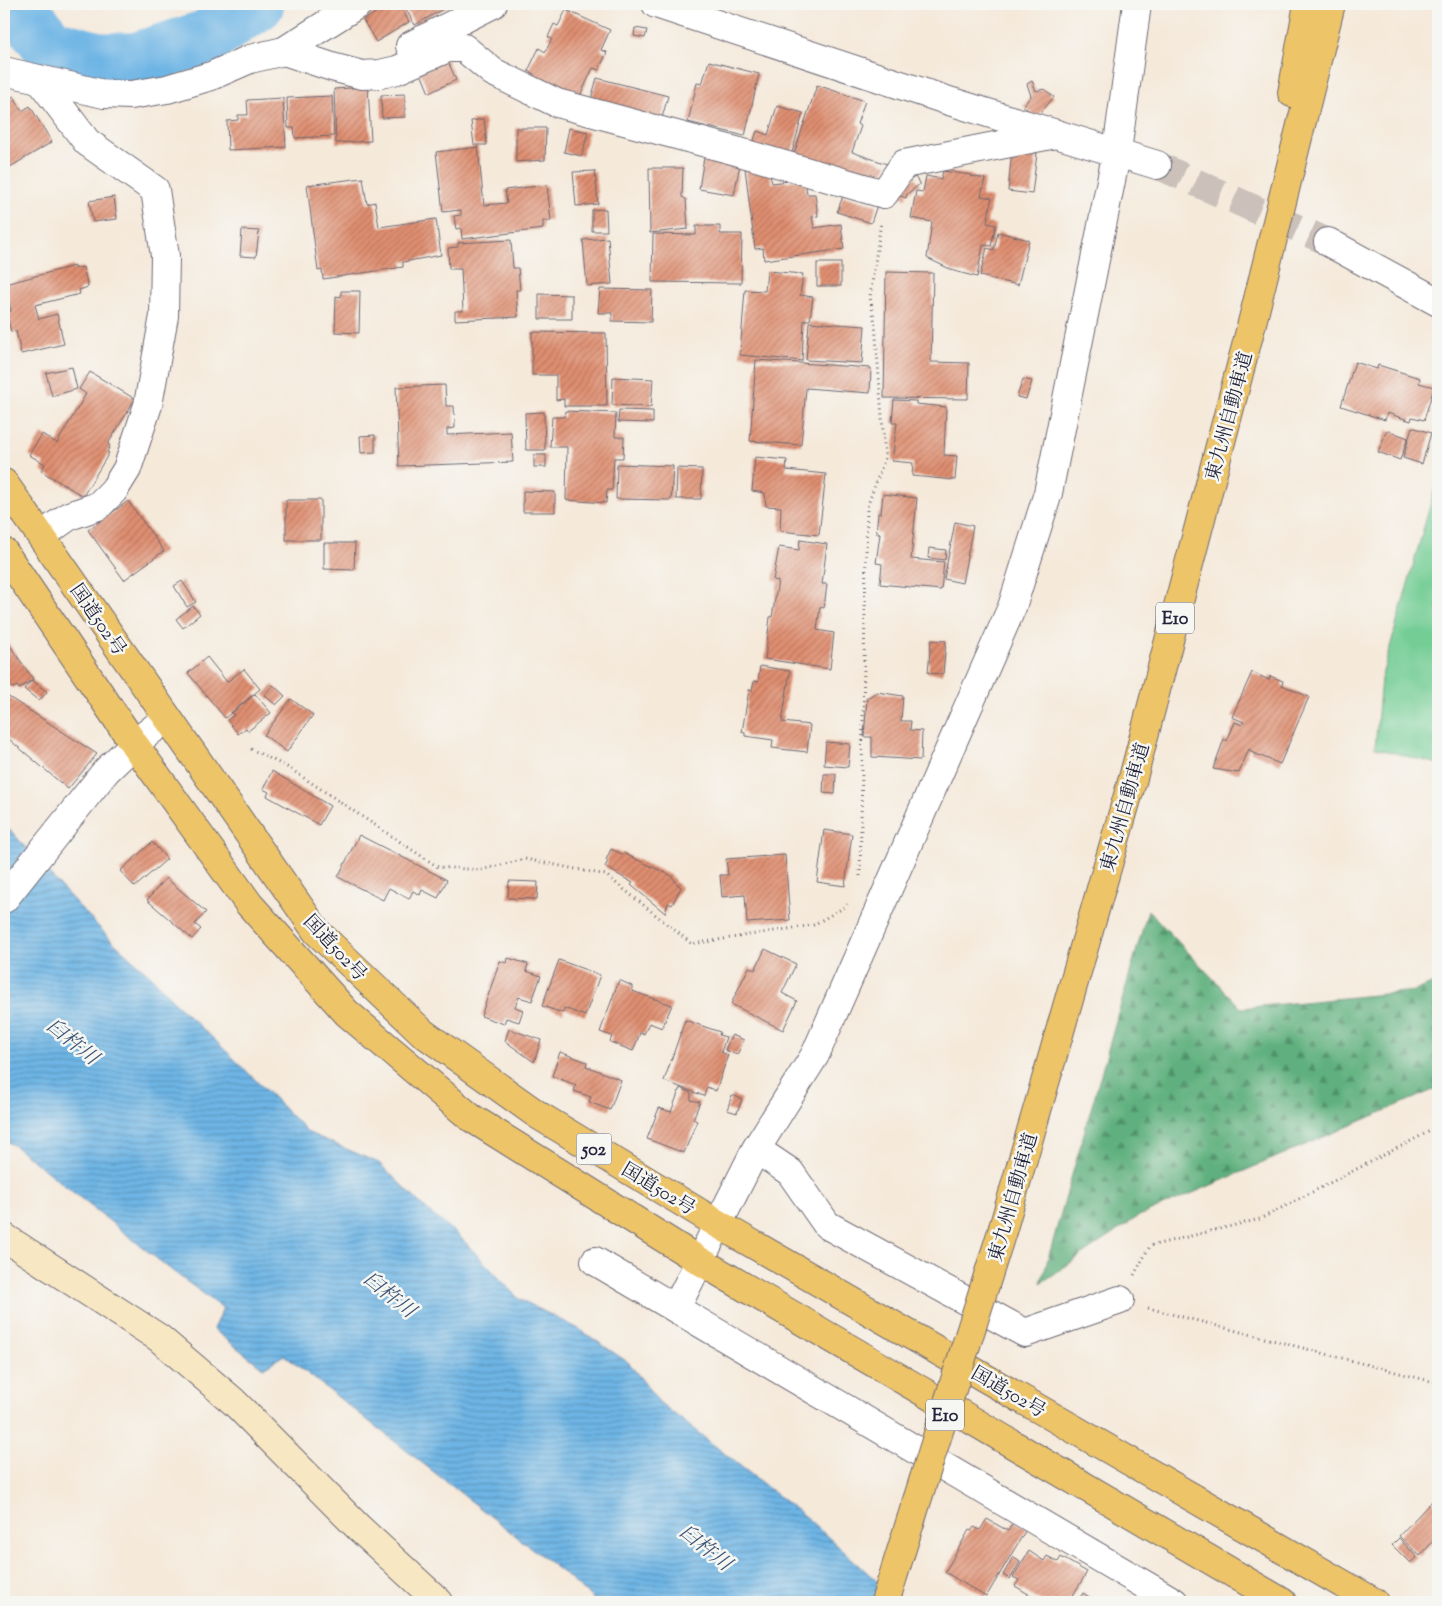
<svg xmlns="http://www.w3.org/2000/svg" width="1442" height="1606" font-family="'Sorts Mill Goudy','Noto Serif JP',serif">
	<defs>
		<pattern id="forest-firs" width="22" height="20" patternUnits="userSpaceOnUse" patternTransform="scale(1.25)"><rect width="22" height="20" fill="#5eb07e"/><path d="M5 1l3.5 6h-7zM16 11l3.5 6h-7z" fill="#4d8f68"/></pattern>
		<pattern id="water-rules" width="6" height="5" patternUnits="userSpaceOnUse" patternTransform="scale(1.25)"><rect width="6" height="5" fill="#6eb5e5"/><path d="M0 2.5h6" fill="none" stroke="#5a93bb"/></pattern>
		<pattern id="building-hatch" width="6" height="6" patternUnits="userSpaceOnUse" patternTransform="scale(1.25)"><rect width="6" height="6" fill="#e08f71"/><path d="M-1 1l2-2M0 6l6-6M5 7l2-2" fill="none" stroke="#b5745e"/></pattern>
	</defs>
	<rect width="100%" height="100%" fill="#f6f6f2"/>
	<filter id="ink" filterUnits="userSpaceOnUse"><feTurbulence type="fractalNoise" baseFrequency=".02" numOctaves="2"/><feDisplacementMap in="SourceGraphic" scale="10" xChannelSelector="R" yChannelSelector="G"/><feConvolveMatrix kernelMatrix="1 2 1 2 8 2 1 2 1" color-interpolation-filters="sRGB"/></filter>
	<filter id="wash" filterUnits="userSpaceOnUse"><feTurbulence type="fractalNoise" baseFrequency=".0096" numOctaves="4" result="noise"/><feDisplacementMap in="SourceGraphic" scale="20" xChannelSelector="R" yChannelSelector="G"/><feGaussianBlur stdDeviation="1.12" result="paint"/><feColorMatrix in="noise" values="0 0 0 0 0 0 0 0 0 0 0 0 0 0 0 0 0 1.4 0 .05"/><feComposite in="paint" operator="in"/></filter>
	<g filter="url(#wash)">
		<rect width="100%" height="100%" fill="#f5e9da"/>
		<!-- forest -->
		<path fill="url(#forest-firs)" stroke="#40695c" d="M1148,910l93,98 174,-17 23,-10v107l-299,128 -98,67z"/>
		<!-- garden -->
		<path fill="#73cd94" stroke="#4a7868" d="M1438,477v287l-63,-16 6,-69z"/>
		<!-- water -->
		<path fill="url(#water-rules)" stroke="#486c90" d="M4,828l8,4 47,53 54,57 38,34 25,28 42,39 91,90 70,30 50,49 30,24 60,63 60,30 50,34 30,39 150,118 91,82h-303l-35,-30 -278,-217 -21,13 -50,-39 10,-21 -48,-35 -160,-127 -11,-6z"/>
		<g fill="none" stroke-linecap="round" stroke-linejoin="round">
			<!-- river -->
			<path stroke="#6eb5e5" stroke-width="55" d="M17,4l33,42 52,14h33l72,-23 50,-33"/>
		</g>
		<g id="blocks">
			<!-- building -->
			<g fill="url(#building-hatch)">
				<path d="M390,4h9l10,18 -33,20 -13,-22z"/>
				<path d="M403,4h49l-37,21z"/>
				<path d="M566,10l44,20 -9,20 6,2 -8,18 -6,-2 -16,34 -45,-21 2,-7 -6,-3 11,-23 6,4 7,-13 -4,-2 6,-13 4,2z"/>
				<path d="M635,28l12,2 -2,8 -11,-2z"/>
				<path d="M447,59l9,21 -27,13 -9,-22z"/>
				<path d="M709,61l50,13 -14,62 -57,-14 9,-39 5,1z"/>
				<path d="M597,78l71,18 -8,29 -71,-19z"/>
				<path d="M1032,81l4,10 8,-2 10,8 -17,20 -14,-11 8,-10 -4,-12z"/>
				<path d="M817,85l48,16 -8,23 4,2 -9,26 35,12 -8,22 -86,-29z"/>
				<path d="M368,87l3,54 -35,2 -2,-54z"/>
				<path d="M7,93l3,5 4,-2 8,15 8,-5 22,36 -42,25 -6,-11v-61z"/>
				<path d="M405,94v23l-23,1 -1,-23z"/>
				<path d="M332,96l2,40 -39,2 -1,-10h-6l-1,-30z"/>
				<path d="M283,98l3,49 -58,3 -1,-29 11,-1v-5h10l-1,-15z"/>
				<path d="M777,106l26,7 -13,47 -39,-11 6,-18 11,4z"/>
				<path d="M484,119l3,26h-13l-3,-24z"/>
				<path d="M516,128h30l-1,32 -29,2z"/>
				<path d="M569,128l19,4 -6,24 -18,-4z"/>
				<path d="M478,147l6,58 23,-2 -2,-13 42,-5 4,36h-8v8l-81,10 -1,-11 -5,1 -2,-13 7,-1v-5l-18,2 -7,-60z"/>
				<path d="M1012,150l25,3 -5,41 -24,-3z"/>
				<path d="M704,157l36,7 -6,31 -35,-6z"/>
				<path d="M768,167l4,16 33,-4 2,15h8l3,22 -6,1 2,11 27,-4 3,25 -80,11 -1,-12 -8,1 -10,-81z"/>
				<path d="M649,168h34l-1,29 4,2 2,30 -38,4z"/>
				<path d="M595,171l3,33 -22,2 -3,-34z"/>
				<path d="M943,171l29,4 -1,1 14,3 -4,17 11,2 -5,25 9,2 -5,21 -8,-1 -6,32 -23,-6 -27,-13 5,-36 -21,-4 5,-27 7,1 3,-16 15,3z"/>
				<path d="M915,177l5,7 -13,10 -1,4 -8,-3 4,-10z"/>
				<path d="M363,178l4,26 8,-2 4,25 57,-8 5,36 -38,7v5l-80,12 -1,-9 -4,1 -11,-86z"/>
				<path d="M843,196l34,9 -6,18 -34,-11z"/>
				<path d="M114,197l3,22 -24,3 -4,-21z"/>
				<path d="M606,209l1,22h-15v-21z"/>
				<path d="M696,226h24v8h22l-1,49 -89,-1 1,-48 43,1z"/>
				<path d="M242,230l17,1 -3,26 -16,-1z"/>
				<path d="M998,232l31,8 -11,45 -38,-9 7,-28 7,2z"/>
				<path d="M608,238l4,46 -25,2 -4,-46z"/>
				<path d="M511,240l2,28h5l2,22h-4l2,27 -63,3v-9h8l-2,-42h-12l-1,-21 10,-1v-4z"/>
				<rect x="817" y="263" width="24" height="23"/>
				<path d="M74,266v3l9,-2 5,20 -9,3 1,4 -45,11 4,14 18,-5 7,30 -43,10 -5,-23 -5,1 -5,-20 5,-1 -6,-27z"/>
				<path d="M767,271l36,3 -3,21 13,2 -3,23h-6l-2,41 -62,-6 5,-65 20,1z"/>
				<path d="M886,272l47,1 -2,89 38,1 -1,36 -84,-1z"/>
				<path d="M600,289l52,1 -1,32 -39,-1v-8h-14z"/>
				<path d="M341,291h19l-1,42 -24,-1 1,-36 5,1z"/>
				<path d="M539,294l33,1v24h-33z"/>
				<path d="M809,322l56,4 -3,37 -56,-3z"/>
				<path d="M532,332l74,1 1,73h-43v-7l-8,1v-25h-24z"/>
				<path d="M756,360l115,8 -1,25 -64,-5 -5,57 -51,-4z"/>
				<path d="M1355,362l22,7 1,-4 42,13 -1,5 15,4 -10,33 -12,-3 -1,4 -24,-8 -2,7 -44,-14z"/>
				<path d="M72,367l5,22 -25,7 -6,-23z"/>
				<path d="M90,372l45,27 -27,45 2,2 -3,6 2,1 -26,43 -42,-25 4,-7 -16,-9 13,-21 15,9 29,-49 -7,-5z"/>
				<path d="M613,377l40,2 -2,28 -39,-2z"/>
				<path d="M1023,379l9,2 -6,18 -9,-2z"/>
				<path d="M445,385l1,21h8l1,22 -8,1v6l64,-3 2,30 -114,4 -3,-79z"/>
				<path d="M1438,385v18l-5,-2z"/>
				<path d="M894,400l22,1v3l30,3 -2,48 13,1 -2,24 -43,-4 1,-13 -21,-2 5,-38h-5z"/>
				<path d="M619,410l34,1v12l-35,-1z"/>
				<path d="M565,411l51,2 -1,24h9l-1,21h-9l-2,32h-5l-1,13 -40,-3 1,-53h-17l2,-30h12z"/>
				<path d="M544,412l1,38h-19l-1,-37z"/>
				<path d="M1412,427l19,6 -9,31 -19,-6z"/>
				<path d="M1387,430l21,8 -8,22 -22,-8z"/>
				<path d="M375,435v17l-14,1 -1,-17z"/>
				<rect x="534" y="455" width="12" height="12"/>
				<path d="M755,457l32,3 -1,10 40,4 -7,61 -39,-4 1,-24 -15,-1 -1,-13 -13,-2z"/>
				<path d="M617,464l56,2 -2,34 -55,-1z"/>
				<path d="M677,468l25,1 -1,30h-25z"/>
				<path d="M523,491l32,1v20h-32z"/>
				<path d="M883,494l34,4 -6,61 33,3 -3,28 -61,-6 2,-20 -6,-1 4,-29 -4,-1 2,-20h3z"/>
				<rect x="286" y="500" width="35" height="40"/>
				<path d="M128,501l36,50 -40,29 -36,-50z"/>
				<path d="M955,522l18,4 -11,57 -18,-4z"/>
				<path d="M800,540l27,4 -5,40h5l-3,24 -4,-1 -3,23 17,3 -4,36 -65,-10 5,-42h2l6,-36 -5,-1 6,-33 20,3z"/>
				<path d="M324,543h31l-1,27 -30,-1z"/>
				<path d="M929,548l17,2 -1,10 -17,-2z"/>
				<path d="M182,581l14,21 -9,5 -13,-21z"/>
				<path d="M193,606l7,8 -17,14 -7,-9z"/>
				<path d="M4,637l29,42 -14,10 -2,-3 -4,2 -9,-4z"/>
				<path d="M931,640l15,1 -3,33 -15,-1z"/>
				<path d="M207,657l20,25 17,-13 16,20 -35,29 -37,-45z"/>
				<path d="M760,666l30,5 -8,51 28,3 -3,27 -35,-4 1,-8 -28,-4v-3l-3,-1 7,-42 3,1 2,-10 4,1z"/>
				<path d="M1252,672l17,8 1,-4 13,5 -1,4 27,12 -29,67 -29,-12v-2l-2,-1 -10,24 -26,-4 11,-30 3,2 8,-19 7,3 2,-3 -12,-5z"/>
				<path d="M32,680l15,12 -8,9 -15,-12z"/>
				<path d="M273,685l12,11 -9,9 -12,-10z"/>
				<path d="M877,692l26,4 -2,25h10l-1,9 12,1 -1,29 -49,-3v-20h-8l3,-39z"/>
				<path d="M4,694l93,60 -29,35 -64,-54z"/>
				<path d="M255,694l16,19 -23,18 -2,-3 -8,6 -11,-14 7,-5 -2,-2z"/>
				<path d="M291,699l22,16 -26,37 -23,-17z"/>
				<path d="M826,742l24,2 -2,23 -24,-2z"/>
				<path d="M272,771l58,35 -11,19 -52,-29 2,-4 -6,-3z"/>
				<path d="M824,774h12l-1,20 -12,-1z"/>
				<path d="M824,830l28,4 -7,52 -28,-4z"/>
				<path d="M359,835l88,45 -9,18 -16,-8 -2,5 -7,-4 -4,8 -20,-11 -6,12 -45,-23z"/>
				<path d="M152,842l15,17 -32,28 -15,-16z"/>
				<path d="M611,849l11,5 1,-1 49,23 4,7 5,4 -9,18 -4,-2 -3,10 -34,-28 2,-2 -28,-16 3,-6 -2,-1z"/>
				<path d="M785,855l5,65 -43,3 -2,-28 -23,2 -2,-22h8l-2,-16z"/>
				<path d="M166,878l40,34 -11,12 6,5 -9,10 -45,-39z"/>
				<path d="M509,881l29,1 -1,17 -29,-1z"/>
				<path d="M765,949l31,15 -14,29 15,8 -14,29 -52,-26 18,-37 6,3z"/>
				<path d="M508,958l20,6 -2,7 15,5 -9,25 -13,-4 -4,10 8,3 -4,12 -13,-4 -2,6 -23,-8 19,-55 7,2z"/>
				<path d="M559,960l41,15 -15,41 -21,-8 -1,5 -21,-7z"/>
				<path d="M619,980l13,6v5l40,14 -10,23 -13,-5 -5,11 -4,-1 -7,18 -23,-9 2,-6 -12,-4z"/>
				<path d="M685,1020l35,12 -1,3 7,2 -5,15 7,3 -12,36 -9,-4 -3,9 -40,-15z"/>
				<path d="M509,1029l32,11 -7,22 -29,-21z"/>
				<path d="M732,1035l12,5 -7,15 -12,-5z"/>
				<path d="M560,1052l27,10 -1,4 35,14 -11,30 -21,-8 2,-5 -17,-6 2,-6 -24,-9z"/>
				<path d="M680,1088l11,5v7l9,2 -7,17 4,2 -13,32 -37,-14 12,-31 12,4z"/>
				<path d="M732,1095l10,4 -5,14 -10,-3z"/>
				<path d="M1432,1501l6,6v29l-18,20 -21,-20z"/>
				<path d="M987,1519l21,12 6,-10 13,7 -41,69 -41,-25 24,-42 2,1 3,-4 6,3z"/>
				<path d="M1399,1538l18,19 -7,6 -18,-18z"/>
				<path d="M1029,1551l15,10 3,-5 11,6 3,-5 26,15 -18,30h-27l-27,-16 4,-6 -6,-3z"/>
				<path d="M1013,1557l7,5 -10,17 -7,-4z"/>
				<path d="M1083,1593l14,9h-20z"/>
			</g>
		</g>
	</g>
	<g filter="url(#ink)">
		<use href="#blocks" fill-opacity="0" stroke="#6c6873" stroke-width="1"/>
		<g fill="none" stroke-linecap="round" stroke-linejoin="round">
			<!-- street-tunnel -->
			<path stroke="#cbc1ba" stroke-width="28" stroke-dasharray="28 14" stroke-linecap="butt" d="M1157,165l171,77"/>
			<defs>
				<g id="street">
					<path d="M656,4l293,97 208,64"/>
					<path d="M410,46l83,-42"/>
					<path d="M284,51l48,16 30,8 18,-1 17,-4 51,-22h16l29,24 64,31 179,48 148,43 20,-30 152,-30"/>
					<path d="M4,71l100,23 27,1 36,-6 44,-13 39,-17 34,-8 74,-47"/>
					<path d="M39,79l48,63 68,48 10,66 -1,60 -16,89 -21,64 -13,21 -16,16 -29,10 -28,20"/>
					<path d="M1328,242l110,60"/>
					<path d="M4,899l102,-128 28,-27 33,-26"/>
					<path d="M756,1149l34,23 37,53 198,108 95,-33"/>
					<path d="M595,1261l579,341"/>
					<path d="M676,1308l80,-159 59,-94 197,-448 36,-114 69,-342 20,-147"/>
				</g>
				<path id="secondary" d="M4,1237l155,101 75,64 125,126 80,74"/>
				<g id="highway">
					<path d="M1292,93l16,-89"/>
					<path d="M4,483l313,449 106,101 115,82 180,109 656,378"/>
					<path d="M4,552l130,192 115,160 98,109 123,104 230,144 582,341"/>
					<path d="M1003,1228l130,-450 117,-447 81,-327"/>
				</g>
			</defs>
			<!-- street casing -->
			<use href="#street" stroke="#6c6873" stroke-width="30"/>
			<!-- secondary casing -->
			<use href="#secondary" stroke="#6c6873" stroke-width="30"/>
			<!-- highway casing -->
			<use href="#highway" stroke="#6c6873" stroke-width="30"/>
			<!-- path -->
			<g stroke="#6c6873" stroke-width="3" stroke-dasharray="1 4" stroke-linecap="butt">
				<path d="M251,749l38,19 149,99 43,3 44,-11 81,16 86,69 121,-19 32,-18 2,-3"/>
				<path d="M860,876l7,-369 18,-49 -10,-135 -5,-26 11,-75"/>
				<path d="M1134,1275l16,-29 110,-27 178,-92"/>
				<path d="M1148,1308l290,75"/>
			</g>
			<!-- street -->
			<use href="#street" stroke="#fff" stroke-width="28"/>
			<!-- secondary -->
			<use href="#secondary" stroke="#f8e7c3" stroke-width="28"/>
			<!-- highway -->
			<use href="#highway" stroke="#eec469" stroke-width="28"/>
			<defs>
				<path id="highway-bridge" d="M885,1602l118,-374"/>
			</defs>
			<!-- highway-bridge casing -->
			<use href="#highway-bridge" stroke="#6c6873" stroke-width="30" stroke-linecap="butt"/>
			<!-- highway-bridge -->
			<use href="#highway-bridge" stroke="#eec469" stroke-width="28"/>
		</g>
	</g>
	<g text-anchor="middle" stroke-width="5" stroke-linejoin="round" paint-order="stroke">
		<!-- shield labels -->
		<g fill="#f6f6f2" stroke="#626272" stroke-width="1">
			<rect x="1156" y="602.5" width="38" height="31" rx="4"/>
			<rect x="576.5" y="1133.5" width="35" height="31" rx="4"/>
			<rect x="926" y="1399.5" width="38" height="31" rx="4"/>
		</g>
		<g font-size="18" font-weight="bold" fill="#22223b">
			<text x="1175" y="624">E10</text>
			<text x="594" y="1155">502</text>
			<text x="945" y="1421">E10</text>
		</g>
		<!-- street labels -->
		<g font-size="19" fill="#22223b" stroke="#f6f6f2">
			<text transform="translate(1228 416) rotate(-75)" y="7">東九州自動車道</text>
			<text transform="translate(99 619) rotate(55)" y="7">国道502号</text>
			<text transform="translate(1124 807) rotate(-74)" y="7">東九州自動車道</text>
			<text transform="translate(336 947) rotate(47)" y="7">国道502号</text>
			<text transform="translate(659 1188) rotate(31)" y="7">国道502号</text>
			<text transform="translate(1012 1197) rotate(-74)" y="7">東九州自動車道</text>
			<text transform="translate(1009 1391) rotate(30)" y="7">国道502号</text>
		</g>
		<!-- water labels -->
		<g font-size="20" font-style="italic" fill="#3d5576" stroke="#f6f6f2">
			<text transform="translate(73 1041) rotate(39)" y="7">臼杵川</text>
			<text transform="translate(390 1294) rotate(39)" y="7">臼杵川</text>
			<text transform="translate(706 1547) rotate(39)" y="7">臼杵川</text>
		</g>
	</g>
	<!-- margin -->
	<rect width="1442" height="1606" fill="none" stroke="#f6f6f2" stroke-width="20"/>
</svg>
